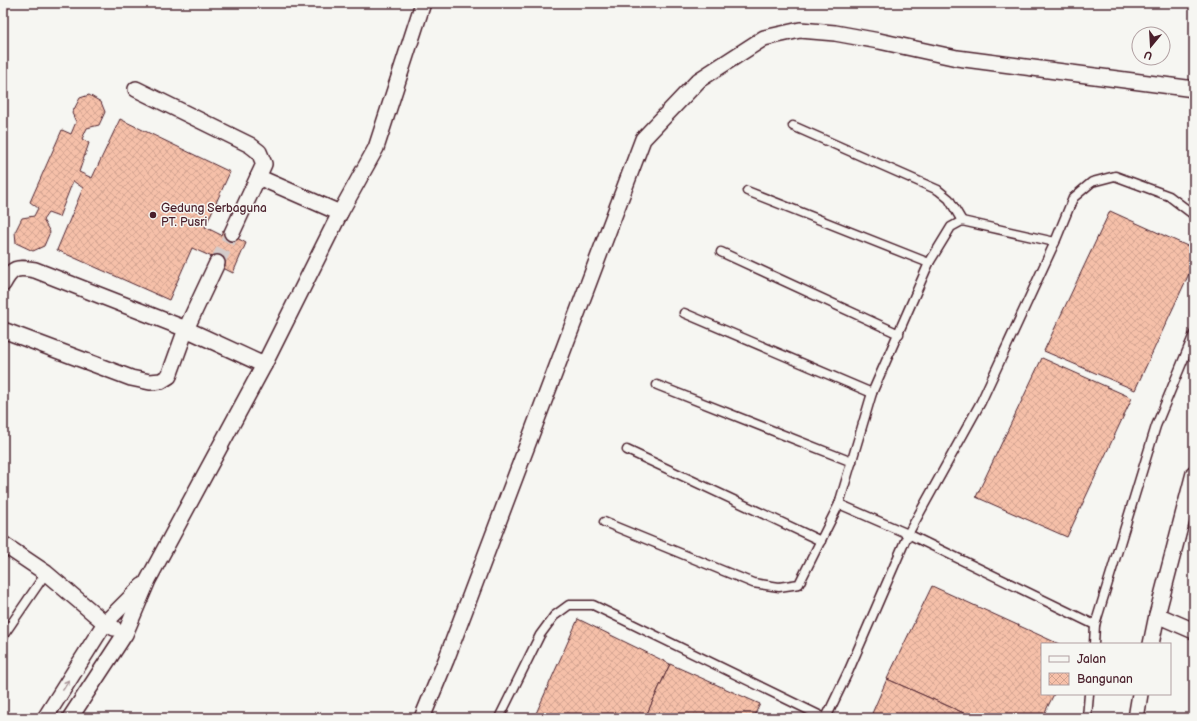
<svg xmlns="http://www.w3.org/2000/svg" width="1197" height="721" font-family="'Balsamiq Sans',sans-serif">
	<defs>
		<pattern id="building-cross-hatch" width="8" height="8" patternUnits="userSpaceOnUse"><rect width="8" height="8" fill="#f6c0a9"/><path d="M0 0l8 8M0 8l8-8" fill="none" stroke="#d4a592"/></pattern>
	</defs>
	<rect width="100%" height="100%" fill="#f6f6f2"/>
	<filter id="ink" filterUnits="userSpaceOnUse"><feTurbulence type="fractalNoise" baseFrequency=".025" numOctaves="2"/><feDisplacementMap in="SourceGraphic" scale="8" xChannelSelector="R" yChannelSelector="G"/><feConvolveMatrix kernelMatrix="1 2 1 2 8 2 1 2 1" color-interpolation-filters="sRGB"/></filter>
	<g filter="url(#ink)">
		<!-- building -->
		<g fill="url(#building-cross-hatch)" stroke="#4a1f2b">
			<path d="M89,95l12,7 4,10 -6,13 -12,3 -5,11 7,4 -10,29 13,6 28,-59 110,53 -25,55 16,8 2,-5 23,13 -13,30 -22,-11 1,-5 -20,-9 -23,52 -112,-50 26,-62 -10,-7 -14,36 -11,-4 -5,7 7,12 -6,14 -11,5 -17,-8 -1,-11 7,-14 12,-2 4,-8 -8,-6 32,-72 9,4 5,-12 -4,-9 8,-15z"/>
			<path d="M1110,211l84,38v14l-59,127 -91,-39z"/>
			<path d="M1042,358l90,40 -65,139 -91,-40z"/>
			<path d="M932,586l127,58h-17v50h12l-12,24h-67l-88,-39z"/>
			<path d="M578,619l92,45 -25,54h-111z"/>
			<path d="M670,664l90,40 -7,14h-108z"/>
			<path d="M887,679l88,39h-105z"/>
		</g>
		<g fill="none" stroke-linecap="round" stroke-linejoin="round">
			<!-- minor-tunnel -->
			<path stroke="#d4cbca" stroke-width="15" stroke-dasharray="15 8" stroke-linecap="butt" d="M217,263l15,-30"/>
			<defs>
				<g id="service">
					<path d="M793,126l145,64 11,9 13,22"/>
					<path d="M747,191l182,72"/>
					<path d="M1055,242l-93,-21 -11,6 -22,36 -57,130 -33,111 69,30 187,91"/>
					<path d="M721,252l178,82"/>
					<path d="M684,313l188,80"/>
					<path d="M657,385l195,77"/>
					<path d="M627,450l194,91"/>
					<path d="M604,522l149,61 26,4 20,-3 40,-80"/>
					<path d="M3,636l43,-63"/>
					<path d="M1094,644l1,-19 61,-199 38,-92"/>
					<path d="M499,718l41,-83 14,-19 15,-11h24l232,113"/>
					<path d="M826,718l23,-48 59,-136 73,-132 74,-160 18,-44 19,-16 23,-6 54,20 25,19"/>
					<path d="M1087,718l2,-24"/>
				</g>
				<g id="minor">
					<path d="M136,89l114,56 9,7 5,12 -32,69"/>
					<path d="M258,177l82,36"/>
					<path d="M217,263l-31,66 78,36"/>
					<path d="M3,284c9,-17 14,-17 32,-14l151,59 -17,47 -8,5 -11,1 -19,-4 -128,-48"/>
					<path d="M3,544l43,29 59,50 9,5"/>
					<path d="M1157,615l37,16"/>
					<path d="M1151,644l6,-29 37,-142"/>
					<path d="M45,718l60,-95 37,-37"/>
					<path d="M70,718l55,-84 23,-54 116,-215 76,-152 36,-65 47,-145"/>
					<path d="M422,718l24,-58 197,-521 56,-59 65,-42 36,-8 35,3 44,8 78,17 237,31"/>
					<path d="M1136,718l4,-24"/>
				</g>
			</defs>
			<!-- service casing -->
			<use href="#service" stroke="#4a1f2b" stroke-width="11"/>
			<!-- minor casing -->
			<use href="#minor" stroke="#4a1f2b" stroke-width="18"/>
			<!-- service -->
			<use href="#service" stroke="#f6f6f2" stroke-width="8"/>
			<!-- minor -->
			<use href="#minor" stroke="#f6f6f2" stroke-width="15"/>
		</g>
		<!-- one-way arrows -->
		<defs><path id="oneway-shaft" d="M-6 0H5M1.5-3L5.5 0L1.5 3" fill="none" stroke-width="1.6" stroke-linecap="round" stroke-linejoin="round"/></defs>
		<use stroke="#a99598" href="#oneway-shaft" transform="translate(66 685) rotate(-58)"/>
	</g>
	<!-- markers -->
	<circle fill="#4a1f2b" stroke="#f6f6f2" stroke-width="1.5" cx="153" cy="215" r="4"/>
	<g text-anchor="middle" stroke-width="3" stroke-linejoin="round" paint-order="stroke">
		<!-- poi labels -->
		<g font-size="12" fill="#4a1f2b" stroke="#f6f6f2" text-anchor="start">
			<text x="161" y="212">Gedung Serbaguna<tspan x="161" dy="14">PT. Pusri</tspan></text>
		</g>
	</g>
	<!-- margin -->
	<rect width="1197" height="721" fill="none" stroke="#f6f6f2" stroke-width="16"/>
	<rect x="8" y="8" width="1181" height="705" fill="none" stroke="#4a1f2b" stroke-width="1.5" filter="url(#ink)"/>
	<!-- legend -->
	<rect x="1041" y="643" width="130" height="52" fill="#f6f6f2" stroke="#b1a0a2"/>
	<rect x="1049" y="656" width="20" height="6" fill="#f6f6f2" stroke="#b1a0a2"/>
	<text x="1077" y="663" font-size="12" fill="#4a1f2b">Jalan</text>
	<rect x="1049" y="673" width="20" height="12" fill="url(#building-cross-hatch)" stroke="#b1a0a2"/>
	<text x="1077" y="683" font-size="12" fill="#4a1f2b">Bangunan</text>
	<!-- north arrow -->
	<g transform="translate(1151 46) rotate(198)"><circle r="19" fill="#f6f6f2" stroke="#b1a0a2"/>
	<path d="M0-3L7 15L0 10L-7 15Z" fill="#4a1f2b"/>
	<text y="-6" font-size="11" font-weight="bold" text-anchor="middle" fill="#4a1f2b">U</text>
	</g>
</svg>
